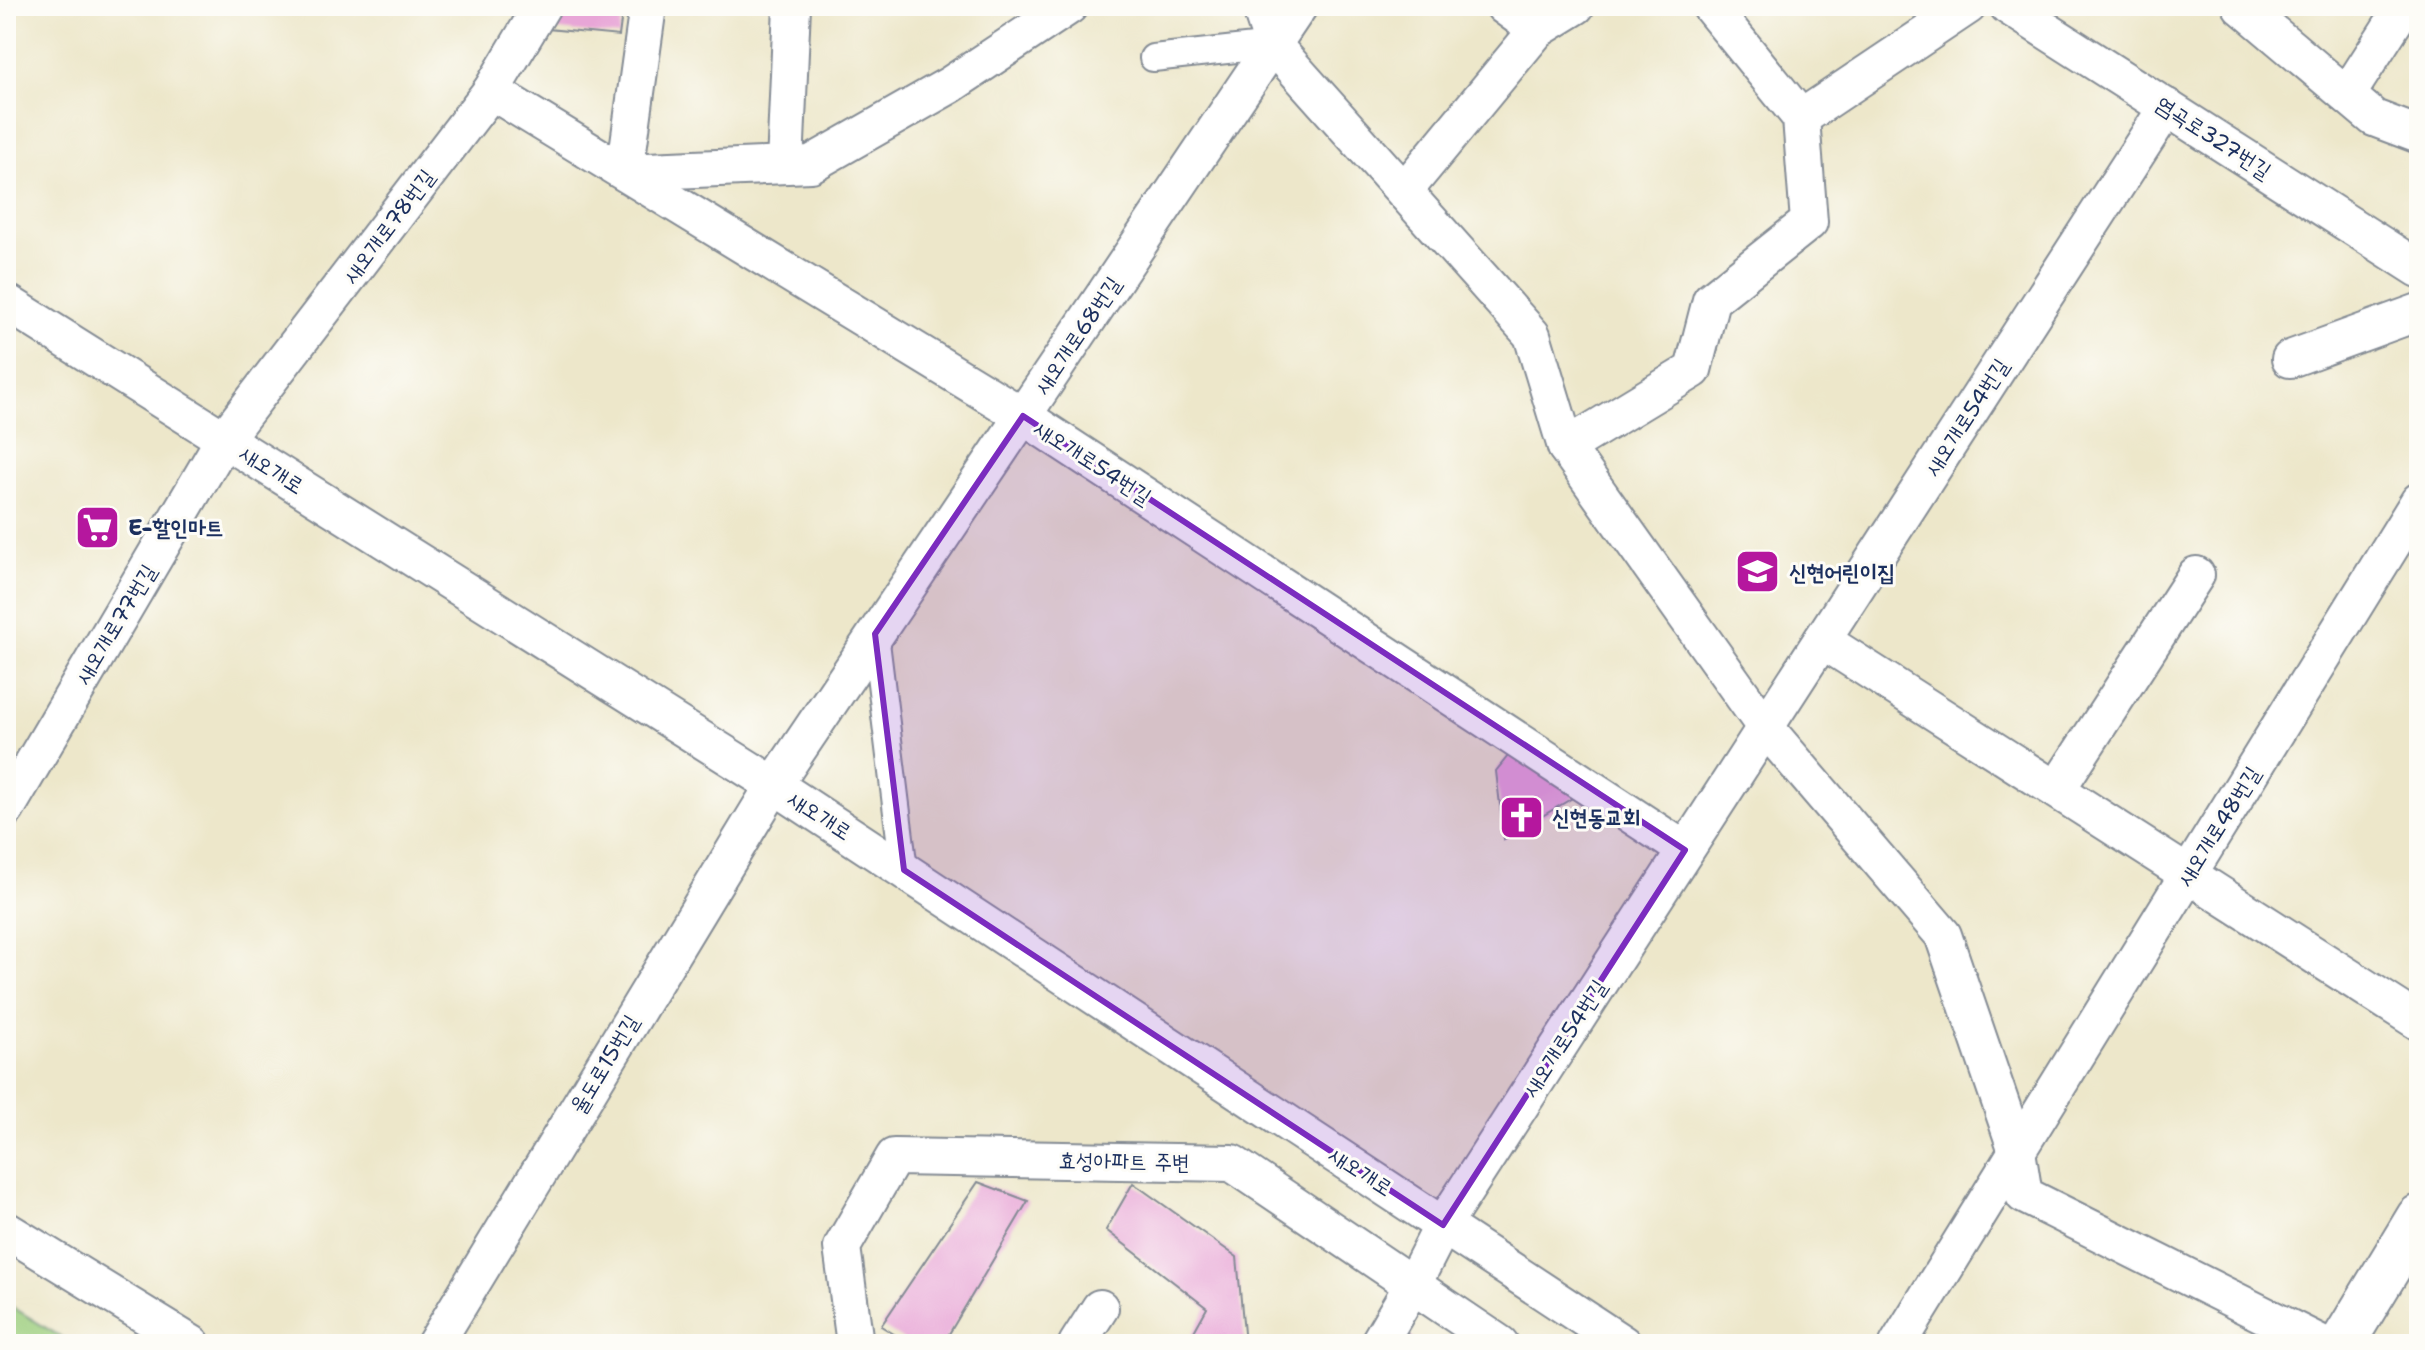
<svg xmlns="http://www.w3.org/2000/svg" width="2425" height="1350" font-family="'Shantell Sans','Poor Story',sans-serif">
	<rect width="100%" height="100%" fill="#fdfcf7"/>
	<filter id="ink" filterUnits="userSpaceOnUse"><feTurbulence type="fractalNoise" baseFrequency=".0125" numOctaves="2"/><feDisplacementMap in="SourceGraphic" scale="16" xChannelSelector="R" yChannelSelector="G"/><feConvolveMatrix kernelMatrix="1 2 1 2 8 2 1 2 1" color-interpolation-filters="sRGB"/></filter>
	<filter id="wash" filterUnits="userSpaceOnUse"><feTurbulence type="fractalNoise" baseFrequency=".006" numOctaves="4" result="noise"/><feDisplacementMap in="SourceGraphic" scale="32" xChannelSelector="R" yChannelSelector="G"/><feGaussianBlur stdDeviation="1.8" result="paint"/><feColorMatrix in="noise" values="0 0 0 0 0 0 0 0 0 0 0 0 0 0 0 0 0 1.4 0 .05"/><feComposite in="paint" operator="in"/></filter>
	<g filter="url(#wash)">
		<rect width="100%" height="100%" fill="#ede7ca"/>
		<!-- green -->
		<path fill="#9cce7e" stroke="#5c7e6e" stroke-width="2" d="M6,1303l66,41h-66z"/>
		<g id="blocks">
			<!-- building -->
			<g fill="#e8a6d7">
				<path d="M549,6h74l-4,30 -71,-7z"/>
				<path d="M1512,751l67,43 -75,45 -8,-68z"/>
				<path d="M978,1182l50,19 -85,143h-33l-29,-18z"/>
				<path d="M1133,1183l104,74 8,87h-58l20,-36 -101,-78z"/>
				<path d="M1407,1334l13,10h-18z"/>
			</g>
		</g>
	</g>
	<g filter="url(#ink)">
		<use href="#blocks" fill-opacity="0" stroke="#848b94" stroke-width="2"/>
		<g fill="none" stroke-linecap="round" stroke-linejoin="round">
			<defs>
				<g id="pedestrian">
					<path d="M1153,58l120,-13"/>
					<path d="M875,634l29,236"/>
				</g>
				<g id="minor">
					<path d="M648,6l-23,166 186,-8 139,-79 119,-79"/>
					<path d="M1260,6l13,39 259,290 34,112 199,280 178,208 74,216 7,44 298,149"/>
					<path d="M1504,6l33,24"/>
					<path d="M2008,6l411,263"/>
					<path d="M2241,6l133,112 45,17"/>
					<path d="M491,91l532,325 662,434"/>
					<path d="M2347,95l57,-89"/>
					<path d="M1801,118l167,-112"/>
					<path d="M785,165l7,-159"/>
					<path d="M1404,191l133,-161 39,-24"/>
					<path d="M6,302l768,483 849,559"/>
					<path d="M2290,359l129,-47"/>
					<path d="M1566,447l127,-77 18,-70 98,-78 -8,-104 -91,-112"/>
					<path d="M1822,640l597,382"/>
					<path d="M2057,789l139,-214"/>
					<path d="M6,809l218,-370 267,-348 51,-85"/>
					<path d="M6,1230l186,114"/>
					<path d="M435,1344l339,-559 525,-779"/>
					<path d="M855,1344l-13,-97 52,-90 338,6 268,181"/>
					<path d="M1077,1344l23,-36"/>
					<path d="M1378,1344l34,-58 31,-61 724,-1118"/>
					<path d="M1898,1344l521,-843"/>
				</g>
				<path id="tertiary" d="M2342,1344l77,-127"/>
			</defs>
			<!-- pedestrian casing -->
			<use href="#pedestrian" stroke="#848b94" stroke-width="30"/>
			<!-- minor casing -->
			<use href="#minor" stroke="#848b94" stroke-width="40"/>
			<!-- tertiary casing -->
			<use href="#tertiary" stroke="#848b94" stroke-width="48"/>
			<!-- pedestrian -->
			<use href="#pedestrian" stroke="#fff" stroke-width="26"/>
			<!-- minor -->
			<use href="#minor" stroke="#fff" stroke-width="36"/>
			<!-- tertiary -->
			<use href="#tertiary" stroke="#fff" stroke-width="44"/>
		</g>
	</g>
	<!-- marked area -->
	<path fill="#7b2cbf" fill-opacity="0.2" stroke="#7b2cbf" stroke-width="6" stroke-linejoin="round" d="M1023,416l662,434 -242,375 -539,-355 -29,-236z"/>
	<!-- icons -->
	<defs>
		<symbol id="supermarket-square" viewBox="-11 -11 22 22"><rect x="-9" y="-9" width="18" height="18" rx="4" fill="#b5179e" stroke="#fdfcf7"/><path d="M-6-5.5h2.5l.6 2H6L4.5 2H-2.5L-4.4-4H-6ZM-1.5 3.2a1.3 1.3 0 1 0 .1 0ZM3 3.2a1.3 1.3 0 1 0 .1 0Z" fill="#fff"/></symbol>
		<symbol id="school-square" viewBox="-11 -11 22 22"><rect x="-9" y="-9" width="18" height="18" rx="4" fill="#b5179e" stroke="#fdfcf7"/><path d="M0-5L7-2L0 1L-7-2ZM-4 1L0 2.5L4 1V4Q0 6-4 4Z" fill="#fff"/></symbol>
		<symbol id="church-square" viewBox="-11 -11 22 22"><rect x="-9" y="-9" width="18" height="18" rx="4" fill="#b5179e" stroke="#fdfcf7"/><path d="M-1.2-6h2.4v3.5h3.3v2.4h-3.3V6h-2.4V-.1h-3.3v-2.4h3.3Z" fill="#fff"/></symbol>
	</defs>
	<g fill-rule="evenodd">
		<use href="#supermarket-square" x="72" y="502" width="51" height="51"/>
		<use href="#school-square" x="1732" y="546" width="51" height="51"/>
		<use href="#church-square" x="1496" y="792" width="51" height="51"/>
	</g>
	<g text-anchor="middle" stroke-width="6" stroke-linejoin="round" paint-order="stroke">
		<!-- street labels -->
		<g font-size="22" fill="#1b2f5e" stroke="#fdfcf7">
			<text transform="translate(2214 137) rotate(33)" y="8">염곡로327번길</text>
			<text transform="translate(388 226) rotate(-53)" y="8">새오개로78번길</text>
			<text transform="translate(1077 335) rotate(-56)" y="8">새오개로68번길</text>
			<text transform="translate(1966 417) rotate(-57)" y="8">새오개로54번길</text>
			<text transform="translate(1093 462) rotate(33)" y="8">새오개로54번길</text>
			<text transform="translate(272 469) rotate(32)" y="8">새오개로</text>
			<text transform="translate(115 624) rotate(-59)" y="8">새오개로77번길</text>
			<text transform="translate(820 815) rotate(33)" y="8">새오개로</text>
			<text transform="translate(2218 826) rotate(-58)" y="8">새오개로48번길</text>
			<text transform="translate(1564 1038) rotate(-57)" y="8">새오개로54번길</text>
			<text transform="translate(604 1064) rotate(-59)" y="8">율도로15번길</text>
			<text transform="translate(1124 1161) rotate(1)" y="8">효성아파트 주변</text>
			<text transform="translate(1361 1171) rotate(33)" y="8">새오개로</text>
		</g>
		<!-- poi labels -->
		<g font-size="22" font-weight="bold" fill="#1b2f5e" stroke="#fdfcf7" text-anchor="start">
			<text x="128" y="535">E-할인마트</text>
			<text x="1789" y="580">신현어린이집</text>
			<text x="1552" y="825">신현동교회</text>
		</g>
	</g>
	<!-- margin -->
	<rect width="2425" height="1350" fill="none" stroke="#fdfcf7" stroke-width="32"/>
</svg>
